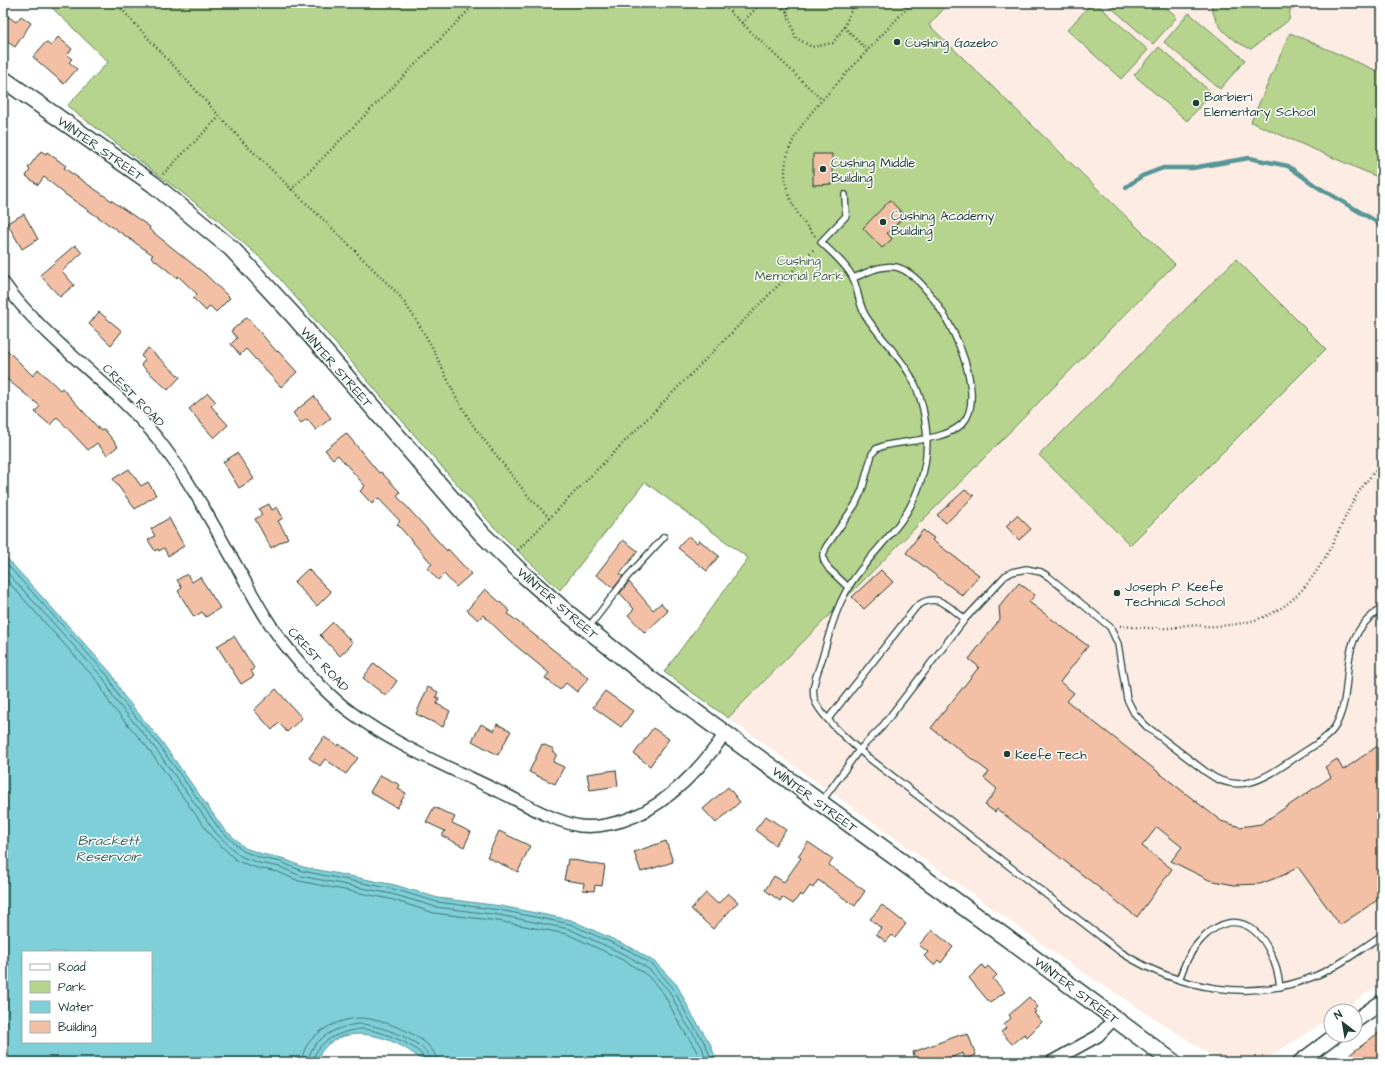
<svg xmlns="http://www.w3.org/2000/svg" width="1385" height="1065" font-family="'Architects Daughter',sans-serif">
	<rect width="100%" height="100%" fill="#fff"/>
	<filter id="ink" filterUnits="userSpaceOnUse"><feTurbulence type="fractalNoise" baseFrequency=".025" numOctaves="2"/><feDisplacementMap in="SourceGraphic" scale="8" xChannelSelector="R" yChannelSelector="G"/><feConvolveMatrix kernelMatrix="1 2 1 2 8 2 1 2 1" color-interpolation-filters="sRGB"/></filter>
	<g filter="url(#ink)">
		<!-- built -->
		<path fill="#fcece4" d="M949,3h433v980l-42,28h-9v6l-69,45h-40l-158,-102 -336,-242 447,-454 -247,-240z"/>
		<!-- green -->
		<g fill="#b6d48d" stroke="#6a8860">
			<path d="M47,3h902l-20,22 246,239 -447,454 -64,-46 84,-114 -103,-76 -85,108 -36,-33 -32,-32 -226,-262 -53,-47 -146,-110 41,-44z"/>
			<path d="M1092,3h4l52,47 -27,29 -54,-49z"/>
			<path d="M1106,3h55l16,14 -24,27z"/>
			<path d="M1211,3h80l-2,17 -38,29c-21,-9 -37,-22 -40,-46z"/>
			<path d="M1189,13l56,47 -25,29 -56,-47z"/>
			<path d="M1290,33l92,40v106l-131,-57z"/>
			<path d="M1159,47l53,46 -25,28 -53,-46z"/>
			<path d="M1236,259l90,90 -196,196 -91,-90z"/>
		</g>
		<!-- water -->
		<path fill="#7ecfd8" stroke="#589596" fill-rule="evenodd" d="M3,554l109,120 11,21 36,43 64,90 22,20 17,6 20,4 21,9 92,18 43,13 63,8 70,14 61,28 24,15 21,22 15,30 18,28 7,19h-294c-26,-27 -89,-46 -107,0h-313zM23,952h128v90h-128z"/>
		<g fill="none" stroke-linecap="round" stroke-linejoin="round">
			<!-- shore -->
			<g stroke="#457776" stroke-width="1">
				<path d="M3,560l105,116 11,21 37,44 64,89 23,21 18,7 20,4 21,9 91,18 44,13 63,8 70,14 60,27 24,15 19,22 15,29 18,28 6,17"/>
				<path d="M3,568l101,111 11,21 37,44 64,89 24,23 19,7 21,4 21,9 91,18 44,13 63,8 70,14 59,27 22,14 19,21 15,29 18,27 5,15"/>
				<path d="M3,576l96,107 11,21 37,43 64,89 26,25 20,7 21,4 21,9 91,18 44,14 64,8 69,13 58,27 22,14 17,19 15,29 17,27 5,12"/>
				<path d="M302,1062c0,-27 36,-44 59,-44 21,1 75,19 76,44"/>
				<path d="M308,1062c1,-23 33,-38 53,-38 18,1 69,18 70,38"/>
				<path d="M313,1062c2,-21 29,-31 47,-33 15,-1 64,17 66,33"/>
			</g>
			<!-- stream -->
			<path stroke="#589596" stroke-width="4.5" d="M1126,187l16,-11 21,-8h29l57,-10 39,8 28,20 66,39"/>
		</g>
		<!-- building -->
		<g fill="#f4c0a5" stroke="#1f3d34">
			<path d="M3,13l13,9 5,-6 10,7 -16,24 -12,-8z"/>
			<path d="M58,37l14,12 -5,6 5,4 -3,3 8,7 -13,15 -31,-27 13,-15 5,4z"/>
			<path d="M41,151l5,3 1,-2 19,14 -2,2 86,59 -1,2 56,45 25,24 -14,14 -6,-6 -4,5 -13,-13 4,-4 -19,-18 -1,2 -26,-21 2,-2 -87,-60 -22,-18 -6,8 -12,-9 4,-6 -2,-2z"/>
			<path d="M813,154h19v30l-19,1z"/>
			<path d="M890,200l15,16 -18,17 5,6 -10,9 -19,-20z"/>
			<path d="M24,214l14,25 -16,10 -15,-26z"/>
			<path d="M75,245l7,8 -20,18 12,14 -14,12 -20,-22z"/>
			<path d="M99,312l23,19 -11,14 -22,-21z"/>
			<path d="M247,317l30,35 1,-1 19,21 -16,15 -35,-38 -6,6 -9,-11 6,-6 -6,-7z"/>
			<path d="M3,346l30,30 5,-7 22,21 2,-2 39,43 3,-2 14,17 -11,9 -10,-12 -9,7 -31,-33 -7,8 -15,-13 5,-6 -37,-30z"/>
			<path d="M148,348l32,29 -12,13 -27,-25 4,-5 -4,-4z"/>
			<path d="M208,393l8,9 -5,4 17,19 -14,13 -25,-29z"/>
			<path d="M314,396l17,22 -15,12 -9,-11 -6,4 -8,-10z"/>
			<path d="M346,433l33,40 2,-1 19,20 -3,4 50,55 1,-2 23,25 -15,13 -12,-13 -6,6 -11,-12 5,-4 -35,-40 3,-3 -22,-23 -6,6 -12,-13 5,-5 -27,-31 -5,4 -8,-9z"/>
			<path d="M237,453l17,26 -15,9 -16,-26z"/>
			<path d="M129,469l12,17 7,-4 8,13 -21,14 -22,-30z"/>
			<path d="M965,490l9,6 -28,27 -9,-8z"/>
			<path d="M269,504l3,6 5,-3 6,11 -5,3 10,17 -17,10 -16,-29 7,-4 -3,-6z"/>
			<path d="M1017,515l14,14 -12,11 -13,-14z"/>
			<path d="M169,518l15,28 -16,10 -4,-8 -5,3 -1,-2 -3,2 -7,-11 7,-4 -4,-7z"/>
			<path d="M923,530l11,8 -2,2 47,35 -16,21 -57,-43z"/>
			<path d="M688,536l9,7 2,-3 20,16 -12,15 -29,-23z"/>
			<path d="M623,540l15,11 -18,23 3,2 -9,12 -18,-13z"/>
			<path d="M308,569l23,23 -14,14 -23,-24z"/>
			<path d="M881,570l12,12 -29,27 -12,-12z"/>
			<path d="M187,574l5,8 8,-5 20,31 -14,9 -4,-5 -8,5 -16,-26 4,-3 -5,-8z"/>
			<path d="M629,582l24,28 8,-7 7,8 -23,22 -17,-18 6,-6 -14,-16z"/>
			<path d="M1019,583l16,12 -6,7 59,44 -28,36 14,11 -7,8 154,120 19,6 21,-3 70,-47 -6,-10 12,-8 6,11 39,-27v154l-42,28 -42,-58 -14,8 -24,9 -26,1 -25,-5 -38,-19 11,-14 -25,-20 -15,19 30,23 -35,48 -140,-108 -2,3 -10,-7 12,-16 -13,-11 5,-6 -58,-44 48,-61 -10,-8 31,-40 -1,-12z"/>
			<path d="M485,589l25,22 -2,3 81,64 -12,14 -11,-9 -6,7 -15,-12 4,-5 -39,-32 -27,-26 -5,5 -11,-10z"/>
			<path d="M333,622l20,21 -13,13 -20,-21z"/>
			<path d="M234,636l20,32 -3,3 3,5 -13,8 -24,-38z"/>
			<path d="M374,663l23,18 -11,15 -23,-18z"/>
			<path d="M428,687l10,5 -2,5 3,2 -2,5 13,7 -7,16 -27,-13z"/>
			<path d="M276,689l26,29 -15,14 -8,-9 -7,7 -18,-20z"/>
			<path d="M605,691l28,20 -12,16 -28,-20z"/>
			<path d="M481,724l13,7 3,-7 14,7 -13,24 -26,-14z"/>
			<path d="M653,728l16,11 -19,27 -16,-12z"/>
			<path d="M324,737l14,9 1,-2 19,14 -12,16 -21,-15 -5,7 -11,-8z"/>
			<path d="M542,744l12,5 -1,3 4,2 -4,8 11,5 -9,17 -26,-12z"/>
			<path d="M616,770l2,16 -28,4 -3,-16z"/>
			<path d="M380,775l20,10 -2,4 8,4 -9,15 -27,-16z"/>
			<path d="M728,787l12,15 -24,21 -13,-14z"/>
			<path d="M434,807l21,10 -3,6 19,9 -7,15 -22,-11 3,-5 -19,-9z"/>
			<path d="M766,816l20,14 -11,15 -20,-15z"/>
			<path d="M499,831l31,15 -12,26 -31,-15z"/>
			<path d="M666,841l7,21 -32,10 -7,-20z"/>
			<path d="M808,842l25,17 -4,6 36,26 -10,15 -37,-26 -5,8 -3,-2 -7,10 -3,-2 -7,10 -11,-7 -2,4 -15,-11 9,-14 10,6 17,-24 -3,-2z"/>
			<path d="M568,859l37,7 -3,20 -7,-1 -1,6 -11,-1 1,-7 -20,-3z"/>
			<path d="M706,893l12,11 10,-11 10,9 -25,27 -22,-20z"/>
			<path d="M882,905l24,19 -11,14 -3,-3 -6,7 -10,-8 5,-6 -11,-9z"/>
			<path d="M932,930l21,17 -12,16 -3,-3 -4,5 -10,-9 4,-4 -9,-7z"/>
			<path d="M982,965l3,4 3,-3 9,9 -4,4 12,13 -15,11 -21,-25z"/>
			<path d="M1029,997l9,10 -4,3 2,2 -2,1 8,9 -15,15 -3,-3 -12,10 -11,-12 5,-4 -2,-3 7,-7 -2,-3z"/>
			<path d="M1382,1030v32h-42z"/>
			<path d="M968,1034l8,21 -11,4 -2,-6 -24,9h-23l-3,-10 47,-17v1z"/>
		</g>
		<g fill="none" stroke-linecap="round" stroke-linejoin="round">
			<defs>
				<g id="service">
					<path d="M845,195l1,21 -25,26c11,11 25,22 32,36 6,14 5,27 14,40 26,37 51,52 58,102 6,35 -3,72 -24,101 -17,23 -38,42 -53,67 -13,22 -19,47 -26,71 -4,13 -12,29 -7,42 7,17 43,49 59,61l248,191c57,36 129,50 193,23 24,-10 45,-26 67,-41"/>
					<path d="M849,588l-20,-19 -5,-8 -1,-6 3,-8 29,-42 7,-15 10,-36 4,-5 7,-3c23,-6 61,-5 79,-22 32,-31 -27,-148 -66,-157 -14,-3 -30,6 -43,11"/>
					<path d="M588,628l40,-52 36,-39"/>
					<path d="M828,719l88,-112c20,-16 32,-1 49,12"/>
					<path d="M822,801l37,-51 22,-22 84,-109 40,-43 7,-4 14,-3 15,3 8,5 61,50 8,17 9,55 7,14 12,13 60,46c36,27 64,2 95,-18 12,-8 28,-16 35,-29 22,-44 -4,-84 46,-117"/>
					<path d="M1179,980c5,-14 10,-27 20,-38 42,-47 76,0 81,45"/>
				</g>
				<g id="minor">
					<path d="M3,282c43,60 107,99 154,156 33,42 58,90 84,136 14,25 27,50 45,72 19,24 41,49 66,67 44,33 97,54 146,78 26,12 54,30 82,35 10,1 21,0 30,-2 48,-9 88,-52 115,-90"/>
					<path d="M1051,1062l47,-26 17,-18"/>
				</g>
				<g id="tertiary">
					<path d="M1355,1021l27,-19"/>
					<path d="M1300,1062l36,-27"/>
				</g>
				<path id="secondary" d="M3,79l150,105 79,65 61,66 189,219 42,41 42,37 84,67 358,260 165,123"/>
			</defs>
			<!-- service casing -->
			<use href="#service" stroke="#1f3d34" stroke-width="8"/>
			<!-- minor casing -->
			<use href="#minor" stroke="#1f3d34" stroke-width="14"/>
			<!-- tertiary casing -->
			<use href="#tertiary" stroke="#1f3d34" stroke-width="17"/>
			<!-- secondary casing -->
			<use href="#secondary" stroke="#1f3d34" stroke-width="19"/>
			<!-- path -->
			<g stroke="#1f3d34" stroke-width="2.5" stroke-dasharray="1 3" stroke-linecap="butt">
				<path d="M116,3l129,141 95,92 59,59 16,23 16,27 25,52 18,30 55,70 20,20"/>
				<path d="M721,3l101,97"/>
				<path d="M777,3l10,9 9,26 16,9 21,-4 11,-16 9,-21v-3"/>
				<path d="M122,8l5,-5"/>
				<path d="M787,12l3,-9"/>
				<path d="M742,23l19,-20"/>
				<path d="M844,27l23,23"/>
				<path d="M163,174l56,-57"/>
				<path d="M291,190l185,-187"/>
				<path d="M815,236c-59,-66 -21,-106 28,-159 23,-25 46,-50 69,-74"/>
				<path d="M518,550l297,-302"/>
				<path d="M1120,626c16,1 32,3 49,2 7,0 13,-3 21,-3 9,0 18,2 27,1 62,-3 88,-30 116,-83 16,-33 22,-52 49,-79"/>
			</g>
			<!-- service -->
			<use href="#service" stroke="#fff" stroke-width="5.5"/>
			<!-- minor -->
			<use href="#minor" stroke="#fff" stroke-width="11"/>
			<!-- tertiary -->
			<use href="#tertiary" stroke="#fff" stroke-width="14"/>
			<!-- secondary -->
			<use href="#secondary" stroke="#fff" stroke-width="16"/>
		</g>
	</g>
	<!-- markers -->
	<g fill="#1f3d34" stroke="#fff" stroke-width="1.5">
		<circle cx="897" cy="42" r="4"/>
		<circle cx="1196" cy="103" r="4"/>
		<circle cx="823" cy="169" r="4"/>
		<circle cx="883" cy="222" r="4"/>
		<circle cx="1117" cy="593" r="4"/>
		<circle cx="1007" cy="754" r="4"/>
	</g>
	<g text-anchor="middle" stroke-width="3" stroke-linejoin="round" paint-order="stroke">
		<!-- poi labels -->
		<g font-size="13" fill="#1f3d34" stroke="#fff" text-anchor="start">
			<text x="905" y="47">Cushing Gazebo</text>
			<text x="1204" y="101">Barbieri<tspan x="1204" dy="15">Elementary School</tspan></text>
			<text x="831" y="167">Cushing Middle<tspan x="831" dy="15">Building</tspan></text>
			<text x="891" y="220">Cushing Academy<tspan x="891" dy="15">Building</tspan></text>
			<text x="1125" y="591">Joseph P. Keefe<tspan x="1125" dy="15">Technical School</tspan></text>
			<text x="1015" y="759">Keefe Tech</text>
		</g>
		<!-- street labels -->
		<g font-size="13" fill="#1f3d34" stroke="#fff">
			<text transform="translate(101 148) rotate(35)" y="5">WINTER STREET</text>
			<text transform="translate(337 367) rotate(49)" y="5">WINTER STREET</text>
			<text transform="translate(134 395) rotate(46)" y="5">CREST ROAD</text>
			<text transform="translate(558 603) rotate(41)" y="5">WINTER STREET</text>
			<text transform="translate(319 659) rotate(47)" y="5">CREST ROAD</text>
			<text transform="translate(815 799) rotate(36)" y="5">WINTER STREET</text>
			<text transform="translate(1077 990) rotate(37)" y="5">WINTER STREET</text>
		</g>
		<!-- park labels -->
		<g font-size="13" fill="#45634a" stroke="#fff">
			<text x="799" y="265">Cushing<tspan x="799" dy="15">Memorial Park</tspan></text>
		</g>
		<!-- water labels -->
		<g font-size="14" font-style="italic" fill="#37625d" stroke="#fff">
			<text x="108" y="845">Brackett<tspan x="108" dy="16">Reservoir</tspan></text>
		</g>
	</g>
	<!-- margin -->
	<rect width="1385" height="1065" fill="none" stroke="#fff" stroke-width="16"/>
	<rect x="8" y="8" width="1369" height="1049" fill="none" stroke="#1f3d34" stroke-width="1.5" filter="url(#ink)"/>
	<!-- legend -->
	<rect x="22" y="951" width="130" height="92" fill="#ffffff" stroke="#a5b1ae"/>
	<rect x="30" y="964" width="20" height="6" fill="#ffffff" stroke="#a5b1ae"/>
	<text x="58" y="971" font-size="12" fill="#1f3d34">Road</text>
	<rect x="30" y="981" width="20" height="12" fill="#b6d48d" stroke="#a5b1ae"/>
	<text x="58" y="991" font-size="12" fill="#1f3d34">Park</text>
	<rect x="30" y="1001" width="20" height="12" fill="#7ecfd8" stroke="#a5b1ae"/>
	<text x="58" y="1011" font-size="12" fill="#1f3d34">Water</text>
	<rect x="30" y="1021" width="20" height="12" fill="#f4c0a5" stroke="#a5b1ae"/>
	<text x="58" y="1031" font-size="12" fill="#1f3d34">Building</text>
	<!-- north arrow -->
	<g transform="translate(1343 1023) rotate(329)"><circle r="19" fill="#ffffff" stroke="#a5b1ae"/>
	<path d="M0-3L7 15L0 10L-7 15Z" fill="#1f3d34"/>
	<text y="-6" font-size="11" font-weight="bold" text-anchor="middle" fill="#1f3d34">N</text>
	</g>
</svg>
